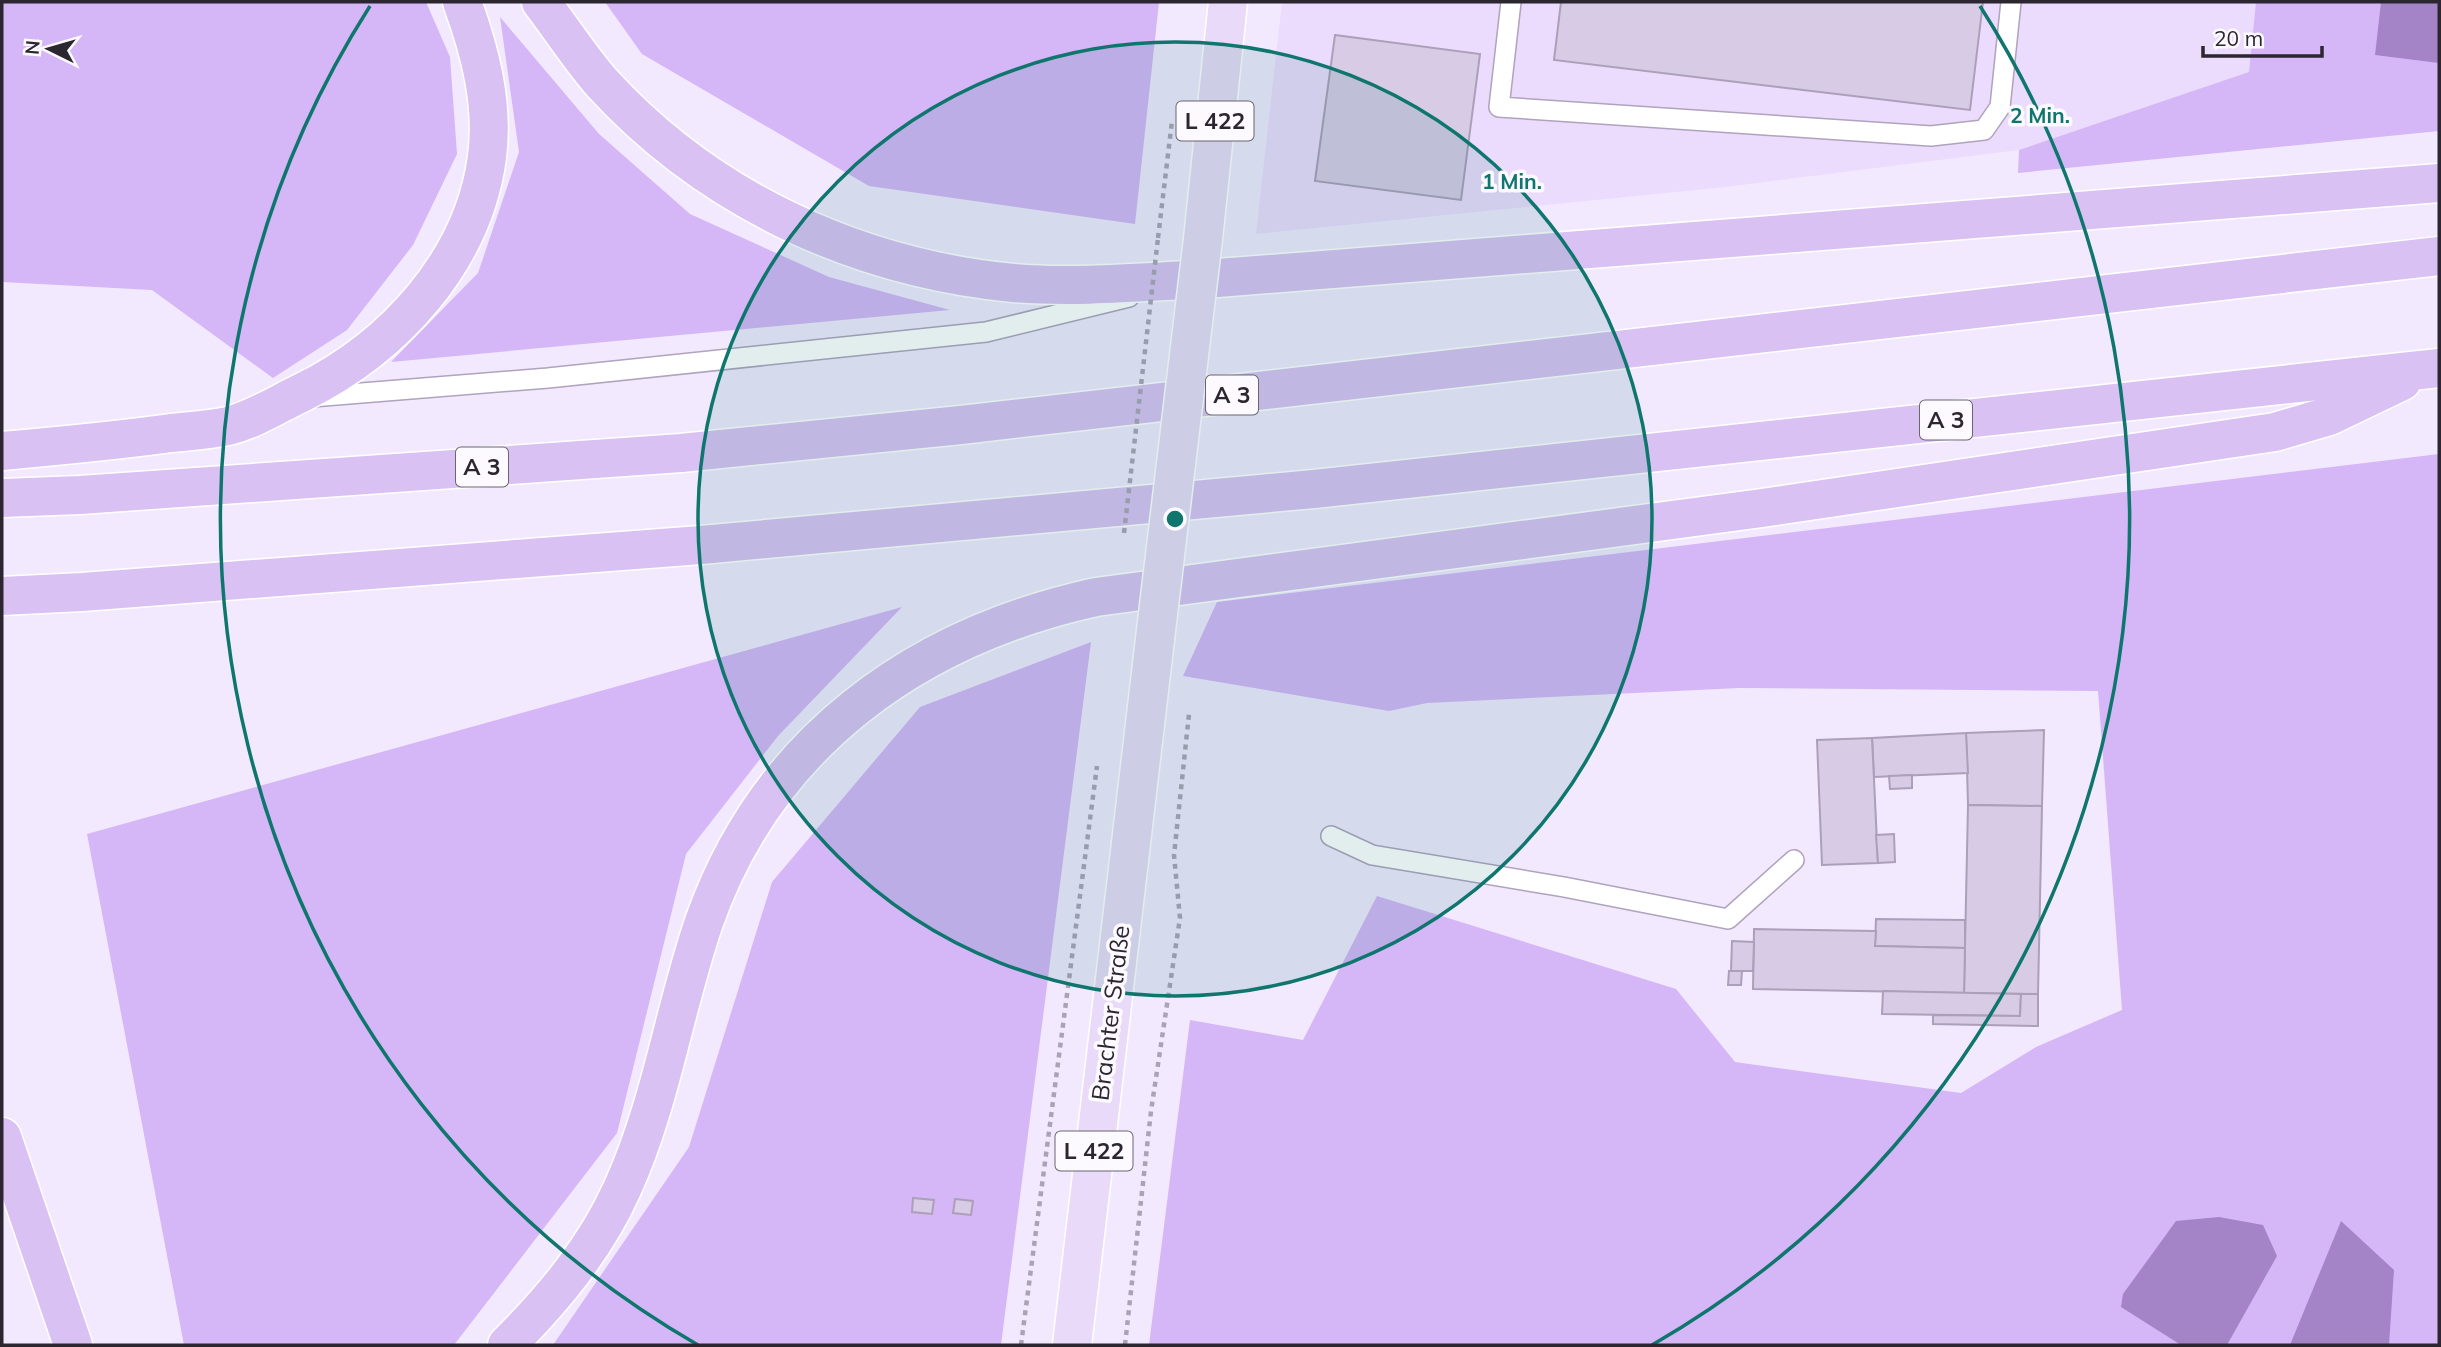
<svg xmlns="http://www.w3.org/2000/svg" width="2441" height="1347" font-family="Mulish,sans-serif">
	<rect width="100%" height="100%" fill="#f2e9ff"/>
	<!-- built -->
	<path fill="#ebdbfd" d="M1282,2h974l-7,70 -230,78 -294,37 -469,47z"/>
	<!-- green -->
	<g fill="#d5b6f7">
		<path d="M2,2h424l24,55 7,97 -44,91 -66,85 -74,48 -121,-88 -150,-8z"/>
		<path d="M605,2h554l-24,222 -266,-38 -227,-132z"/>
		<path d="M2256,2h183v129l-421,42 1,-23 230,-78z"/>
		<path d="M500,17l99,117 91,80 139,63 121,33 -559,52 87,-89 41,-121z"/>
		<path d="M2439,454v891h-1290l41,-325 113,20 74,-144 299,93 59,73 226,31 75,-46 86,-37 -24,-319 -359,-3 -312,15 -38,8 -206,-35 34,-74z"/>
		<path d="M902,607l-124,129 -92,118 -69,279 -163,212h-270l-97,-511z"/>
		<path d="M1091,642l-90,703h-448l136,-198 83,-265 148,-175z"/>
	</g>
	<!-- water -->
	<g fill="#a484c6">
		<path d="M2381,2h58v61l-64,-8z"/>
		<path d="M2219,1217l44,8 14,31 -50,89h-46l-60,-38 2,-13 53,-73z"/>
		<path d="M2341,1221l53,49 -5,75h-99z"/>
	</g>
	<!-- building -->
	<g fill="#d8cbe6" stroke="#ab9fb9" stroke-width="2">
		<path d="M1561,2h422l-13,108 -416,-50z"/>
		<path d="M1335,35l145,19 -19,146 -146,-19z"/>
		<path d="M2044,730l-2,76 -74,-1 -2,-72z"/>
		<path d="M1966,733l2,40 -94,4 -2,-39z"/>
		<path d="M1872,738l6,125 -56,2 -5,-125z"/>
		<path d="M1912,775v13l-22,1 -1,-13z"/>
		<path d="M1968,805l74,1 -4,188 -74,-1z"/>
		<path d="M1894,834l1,28 -17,1 -2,-28z"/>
		<path d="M1876,919l89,1v28l-90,-2z"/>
		<path d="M1754,929l122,2 -1,15 90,2 -1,45 -211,-4z"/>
		<path d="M1732,941l22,1 -1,29h-22z"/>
		<path d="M1729,971h13l-1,14h-13z"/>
		<path d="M1883,991l138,3 -1,22 -138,-2z"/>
		<path d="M2021,994h17v32l-105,-2v-9l87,1z"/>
		<path d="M913,1198l21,2 -2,14 -20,-2z"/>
		<path d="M955,1199l18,2 -2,14 -18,-2z"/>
	</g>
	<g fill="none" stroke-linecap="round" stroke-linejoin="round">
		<defs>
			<g id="service">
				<path d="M1511,2l-12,105 432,29 53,-6 16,-23 11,-105"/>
				<path d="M312,397l236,-19 438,-46 143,-35"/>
				<path d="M1331,836l41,19 192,32 164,32 66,-59"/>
			</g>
			<g id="primary">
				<path d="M1203,239l25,-237"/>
				<path d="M1072,1345l83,-706"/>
			</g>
			<g id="motorway">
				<path d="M541,2c20,26 39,56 61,81 107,117 255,185 411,200 64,5 129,-1 192,-4l1234,-96"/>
				<path d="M2,451c56,-5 112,-10 169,-18 18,-2 39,-3 57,-7 25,-6 50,-22 73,-33 92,-45 172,-131 186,-236 7,-53 -7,-106 -25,-155"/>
				<path d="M2,498l78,-3 601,-42 280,-28 1478,-169"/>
				<path d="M2,596l80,-4 619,-47 613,-56 1125,-121"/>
				<path d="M2,1137l71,208"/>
				<path d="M507,1345c46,-46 88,-96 115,-156 39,-85 52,-180 82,-267 63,-179 210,-285 392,-325l666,-89 513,-76 54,-16 73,-35"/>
			</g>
		</defs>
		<!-- service casing -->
		<use href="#service" stroke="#afa3bd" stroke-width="22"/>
		<!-- primary casing -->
		<use href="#primary" stroke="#fff" stroke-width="41"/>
		<!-- motorway casing -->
		<use href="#motorway" stroke="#fff" stroke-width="41"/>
		<!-- path -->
		<g stroke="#aba3b5" stroke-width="4.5" stroke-dasharray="5 5" stroke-linecap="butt">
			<path d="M1158,238l14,-117"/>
			<path d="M1021,1345l76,-579"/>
			<path d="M1125,1345l26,-234 29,-193 -6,-63 15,-141"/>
		</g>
		<!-- service -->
		<use href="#service" stroke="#fff" stroke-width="19"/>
		<!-- primary -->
		<use href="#primary" stroke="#e8daf8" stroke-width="38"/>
		<!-- motorway -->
		<use href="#motorway" stroke="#d9c2f3" stroke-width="38"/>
		<defs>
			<path id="primary-bridge" d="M1155,639l48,-400"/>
		</defs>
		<!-- primary-bridge casing -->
		<use href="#primary-bridge" stroke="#fff" stroke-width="41" stroke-linecap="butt"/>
		<!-- path-bridge -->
		<path stroke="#aba3b5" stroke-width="4.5" stroke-dasharray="5 5" stroke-linecap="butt" d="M1124,533l34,-295"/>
		<!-- primary-bridge -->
		<use href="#primary-bridge" stroke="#e8daf8" stroke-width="38"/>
	</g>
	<!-- distance rings -->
	<circle cx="1175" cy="519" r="477" fill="#0f766e" fill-opacity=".12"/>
	<g fill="none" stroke="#0f766e" stroke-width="3.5">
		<circle cx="1175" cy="519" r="477"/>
		<path d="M698 1345A954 954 0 0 1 370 6M1980 6A954 954 0 0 1 1652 1345"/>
	</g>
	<g text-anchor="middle" stroke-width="7" stroke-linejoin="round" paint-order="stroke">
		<!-- shield labels -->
		<g fill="#fcf9ff" stroke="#6a656e" stroke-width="2">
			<rect x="1176.5" y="101.5" width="77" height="39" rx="5"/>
			<rect x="1206" y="375.5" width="52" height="39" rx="5"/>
			<rect x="1920" y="400.5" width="52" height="39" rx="5"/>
			<rect x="456" y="447.5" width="52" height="39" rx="5"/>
			<rect x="1055.5" y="1131.5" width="77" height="39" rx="5"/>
		</g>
		<g font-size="23" font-weight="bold" fill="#2b2630">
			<text x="1215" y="129">L 422</text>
			<text x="1232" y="403">A 3</text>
			<text x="1946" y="428">A 3</text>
			<text x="482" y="475">A 3</text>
			<text x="1094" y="1159">L 422</text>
		</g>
		<!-- street labels -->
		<g font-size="24" fill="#2b2630" stroke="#fcf9ff">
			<text transform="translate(1111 1013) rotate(-83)" y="8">Brachter Straße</text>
		</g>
	</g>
	<circle cx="1175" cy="519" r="10" fill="#0f766e" stroke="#fcf9ff" stroke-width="3.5"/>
	<g font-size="21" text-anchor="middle" font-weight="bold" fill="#0f766e" stroke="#fcf9ff" stroke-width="7" stroke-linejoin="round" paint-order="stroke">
		<text x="2040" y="123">2 Min.</text>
		<text x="1512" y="189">1 Min.</text>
	</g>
	<!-- border -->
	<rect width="2441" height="1347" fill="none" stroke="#2b2630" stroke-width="7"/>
	<!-- north arrow -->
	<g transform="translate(49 49) rotate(275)" stroke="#fcf9ff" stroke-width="5" paint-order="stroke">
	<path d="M0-5L12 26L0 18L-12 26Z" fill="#2b2630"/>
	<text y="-10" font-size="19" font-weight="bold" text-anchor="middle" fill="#2b2630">N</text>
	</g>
	<!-- scale -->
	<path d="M2203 46v10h119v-10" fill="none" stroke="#2b2630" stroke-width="3.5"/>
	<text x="2214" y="46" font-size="21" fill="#2b2630" stroke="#fcf9ff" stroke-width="5" paint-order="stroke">20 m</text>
</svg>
